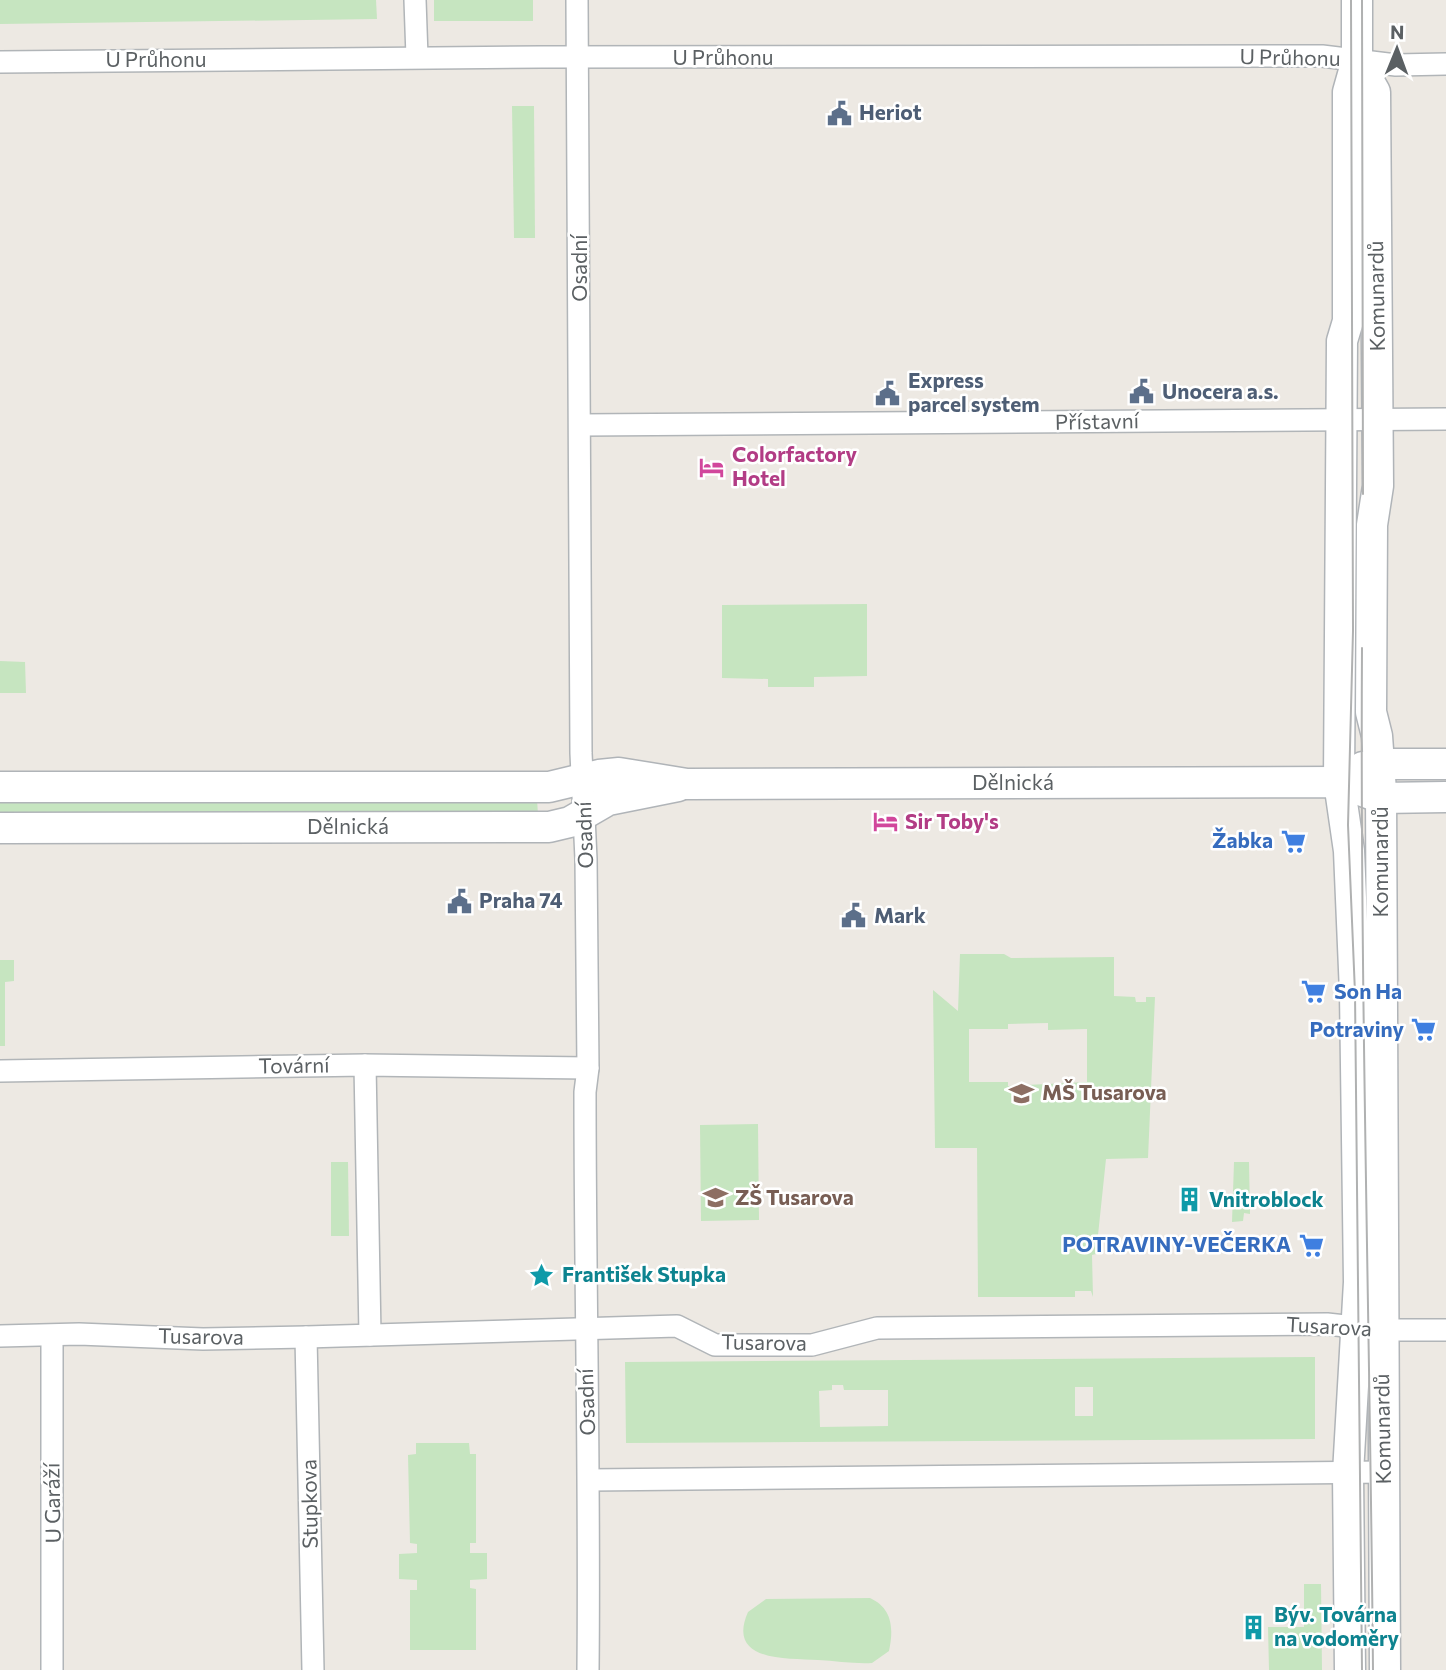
<svg xmlns="http://www.w3.org/2000/svg" width="1446" height="1670" font-family="Commissioner,sans-serif">
	<rect width="100%" height="100%" fill="#ede9e3"/>
	<!-- green -->
	<g fill="#c6e5c0" fill-rule="evenodd">
		<path d="M0,0h376l1,19 -377,5z"/>
		<rect x="434" y="0" width="99" height="21"/>
		<path d="M512,106h22l1,132h-21z"/>
		<path d="M867,604v72l-53,1v10h-46v-8l-46,-1v-73z"/>
		<path d="M0,661l25,1 1,31h-26z"/>
		<path d="M0,798l537,2 1,14 -538,5z"/>
		<path d="M960,954h44l7,4 103,-1v39l21,1 1,5h10v-5h9l-7,161 -42,1 -10,95 -4,1 1,42 -2,-6h-16v6h-97l-1,-149h-42l-2,-158 25,21zM1048,1023v7l39,-1v53l-79,4v-4h-39v-53h39v-5z"/>
		<path d="M0,960h14v21l-9,1v64h-5z"/>
		<path d="M758,1124l1,96 -58,1 -1,-96z"/>
		<path d="M331,1162h17l1,74h-18z"/>
		<path d="M1234,1162h15l1,52 -6,-1 -1,8 -11,1z"/>
		<path d="M1315,1357v82l-689,4 -1,-81zM832,1385h11l1,5h44v36l-68,1 -1,-36 13,-1zM1075,1387h18v29h-18z"/>
		<path d="M416,1443h53l1,11h6v89h-6v10h17v26l-17,1v8l6,1v61h-66v-60h7v-10l-18,-1v-25l18,-1v-9l-7,-1 -2,-88 8,-1z"/>
		<path d="M1304,1584h17l1,86h-53l-1,-43h36z"/>
		<path d="M870,1598c22,10 24,30 19,53l-17,12c-17,1 -36,-2 -54,-3 -32,-2 -92,2 -70,-48l18,-13z"/>
	</g>
	<g fill="none" stroke-linecap="round" stroke-linejoin="round">
		<defs>
			<g id="street">
				<path d="M415,0l2,57"/>
				<path d="M577,0l4,753 5,106 2,209 -3,24c0,193 5,385 3,578"/>
				<path d="M0,62l541,-5 781,-1 74,9 50,-1"/>
				<path d="M581,425l865,-6"/>
				<path d="M365,1065l5,270"/>
				<path d="M0,1071l365,-6 223,3"/>
				<path d="M0,1336l79,-2 124,5 103,-2 371,-11 38,19h97l65,-17 450,-4 55,6h64"/>
				<path d="M52,1336v334"/>
				<path d="M306,1337l7,333"/>
				<path d="M590,1480l794,-8"/>
			</g>
			<g id="secondary">
				<path d="M1357,60l18,32 3,394 -6,39 -1,187 6,24 4,55 4,879"/>
				<path d="M1363,767l17,-3h66"/>
				<path d="M0,787h549l50,-12 20,-2 68,11 652,-2 42,16 65,-1"/>
				<path d="M0,828l549,-1 21,-5 38,-22 70,-14"/>
				<path d="M1350,1670l-2,-197 11,-191 -4,-289 -6,-142 -10,-69 3,-441 6,-20v-229l9,-32v-60"/>
			</g>
		</defs>
		<!-- street casing -->
		<use href="#street" stroke="#b1b5b8" stroke-width="24"/>
		<!-- secondary casing -->
		<use href="#secondary" stroke="#b0b4b8" stroke-width="33"/>
		<!-- street -->
		<use href="#street" stroke="#fff" stroke-width="21"/>
		<!-- secondary -->
		<use href="#secondary" stroke="#fff" stroke-width="30"/>
		<!-- tram -->
		<g stroke="#b0b1b1" stroke-width="2">
			<path d="M1351,0l2,631 -5,194 7,168 7,677"/>
			<path d="M1362,0l1,494"/>
			<path d="M1362,648c-2,341 8,681 11,1022"/>
		</g>
	</g>
	<!-- icons -->
	<defs>
		<symbol id="civic-bare" viewBox="-9 -9 18 18"><path d="M-.6-6.5H3V-4.5H.6V-3L4-1V1h2V6H-6V1h2V-1L-.6-3ZM-1.2 2.5V6h2.4V2.5Z" fill="#5c6f8a" stroke="#fff" stroke-width="2.5" paint-order="stroke"/></symbol>
		<symbol id="hotel-bare" viewBox="-9 -9 18 18"><path d="M-6-4.5h1.5V1H6V5H4.5V3h-9V5H-6ZM-4 0a1.8 1.8 0 1 1 3.6 0ZM.5 0V-2.5h3Q6-2.5 6 0Z" fill="#d1479c" stroke="#fff" stroke-width="2.5" paint-order="stroke"/></symbol>
		<symbol id="supermarket-bare" viewBox="-9 -9 18 18"><path d="M-6-5.5h2.5l.6 2H6L4.5 2H-2.5L-4.4-4H-6ZM-1.5 3.2a1.3 1.3 0 1 0 .1 0ZM3 3.2a1.3 1.3 0 1 0 .1 0Z" fill="#3f7fe0" stroke="#fff" stroke-width="2.5" paint-order="stroke"/></symbol>
		<symbol id="school-bare" viewBox="-9 -9 18 18"><path d="M0-5L7-2L0 1L-7-2ZM-4 1L0 2.5L4 1V4Q0 6-4 4Z" fill="#8d6e63" stroke="#fff" stroke-width="2.5" paint-order="stroke"/></symbol>
		<symbol id="building-bare" viewBox="-9 -9 18 18"><path d="M-4-6H4V6H1V3H-1V6H-4ZM-2.5-4.3h1.7v1.8h-1.7ZM.8-4.3h1.7v1.8H.8ZM-2.5-1h1.7V.8h-1.7ZM.8-1h1.7V.8H.8Z" fill="#0f9aa8" stroke="#fff" stroke-width="2.5" paint-order="stroke"/></symbol>
		<symbol id="sight-bare" viewBox="-9 -9 18 18"><path d="M0-6L1.8-2.2L6-1.7L2.9 1.2L3.7 5.4L0 3.3L-3.7 5.4L-2.9 1.2L-6-1.7L-1.8-2.2Z" fill="#0f9aa8" stroke="#fff" stroke-width="2.5" paint-order="stroke"/></symbol>
	</defs>
	<g fill-rule="evenodd">
		<use href="#civic-bare" x="822" y="96" width="35" height="35"/>
		<use href="#civic-bare" x="1124" y="374" width="35" height="35"/>
		<use href="#civic-bare" x="870" y="376" width="35" height="35"/>
		<use href="#hotel-bare" x="694" y="450" width="35" height="35"/>
		<use href="#hotel-bare" x="868" y="804" width="35" height="35"/>
		<use href="#supermarket-bare" x="1276" y="824" width="35" height="35"/>
		<use href="#civic-bare" x="442" y="884" width="35" height="35"/>
		<use href="#civic-bare" x="836" y="898" width="35" height="35"/>
		<use href="#supermarket-bare" x="1296" y="974" width="35" height="35"/>
		<use href="#supermarket-bare" x="1406" y="1012" width="35" height="35"/>
		<use href="#school-bare" x="1004" y="1076" width="35" height="35"/>
		<use href="#school-bare" x="698" y="1180" width="35" height="35"/>
		<use href="#building-bare" x="1172" y="1182" width="35" height="35"/>
		<use href="#supermarket-bare" x="1294" y="1228" width="35" height="35"/>
		<use href="#sight-bare" x="524" y="1258" width="35" height="35"/>
		<use href="#building-bare" x="1236" y="1610" width="35" height="35"/>
	</g>
	<g text-anchor="middle" stroke-width="5" stroke-linejoin="round" paint-order="stroke">
		<!-- street labels -->
		<g font-size="21" fill="#5b6063" stroke="#fff">
			<text x="723" y="65">U Průhonu</text>
			<text transform="translate(1290 58) rotate(1)" y="7">U Průhonu</text>
			<text x="156" y="67">U Průhonu</text>
			<text transform="translate(580 268) rotate(-90)" y="7">Osadní</text>
			<text transform="translate(1377 296) rotate(-91)" y="7">Komunardů</text>
			<text transform="translate(1097 422) rotate(-1)" y="7">Přístavní</text>
			<text x="1013" y="790">Dělnická</text>
			<text x="348" y="834">Dělnická</text>
			<text transform="translate(585 835) rotate(-92)" y="7">Osadní</text>
			<text transform="translate(1381 862) rotate(-90)" y="7">Komunardů</text>
			<text transform="translate(294 1066) rotate(-1)" y="7">Tovární</text>
			<text transform="translate(1329 1327) rotate(3)" y="7">Tusarova</text>
			<text transform="translate(201 1337) rotate(1)" y="7">Tusarova</text>
			<text transform="translate(764 1343) rotate(1)" y="7">Tusarova</text>
			<text transform="translate(587 1402) rotate(-92)" y="7">Osadní</text>
			<text transform="translate(1383 1429) rotate(-91)" y="7">Komunardů</text>
			<text transform="translate(53 1503) rotate(-91)" y="7">U Garáží</text>
			<text transform="translate(310 1504) rotate(-91)" y="7">Stupkova</text>
		</g>
		<!-- service labels -->
		<g font-size="21" font-weight="bold" fill="#4e5e75" stroke="#fff" text-anchor="start">
			<text x="859" y="120">Heriot</text>
			<text x="908" y="388">Express<tspan x="908" dy="24">parcel system</tspan></text>
			<text x="1162" y="399">Unocera a.s.</text>
			<text x="479" y="908">Praha 74</text>
			<text x="874" y="923">Mark</text>
		</g>
		<!-- hotel labels -->
		<g font-size="21" font-weight="bold" fill="#b23c85" stroke="#fff" text-anchor="start">
			<text x="732" y="462">Colorfactory<tspan x="732" dy="24">Hotel</tspan></text>
			<text x="905" y="829">Sir Toby's</text>
		</g>
		<!-- shop labels -->
		<g font-size="21" font-weight="bold" fill="#366cbe" stroke="#fff" text-anchor="end">
			<text x="1273" y="848">Žabka</text>
			<text x="1334" y="999" text-anchor="start">Son Ha</text>
			<text x="1404" y="1037">Potraviny</text>
			<text x="1291" y="1252">POTRAVINY-VEČERKA</text>
		</g>
		<!-- education labels -->
		<g font-size="21" font-weight="bold" fill="#785e54" stroke="#fff" text-anchor="start">
			<text x="1042" y="1100">MŠ Tusarova</text>
			<text x="735" y="1205">ZŠ Tusarova</text>
		</g>
		<!-- culture labels -->
		<g font-size="21" font-weight="bold" fill="#0d838f" stroke="#fff" text-anchor="start">
			<text x="1209" y="1207">Vnitroblock</text>
			<text x="562" y="1282">František Stupka</text>
			<text x="1274" y="1622">Býv. Továrna<tspan x="1274" dy="24">na vodoměry</tspan></text>
		</g>
	</g>
	<!-- north arrow -->
	<g transform="translate(1397 49) rotate(1)" stroke="#ffffff" stroke-width="5" paint-order="stroke">
	<path d="M0-5L12 26L0 18L-12 26Z" fill="#5b6063"/>
	<text y="-10" font-size="19" font-weight="bold" text-anchor="middle" fill="#5b6063">N</text>
	</g>
</svg>
